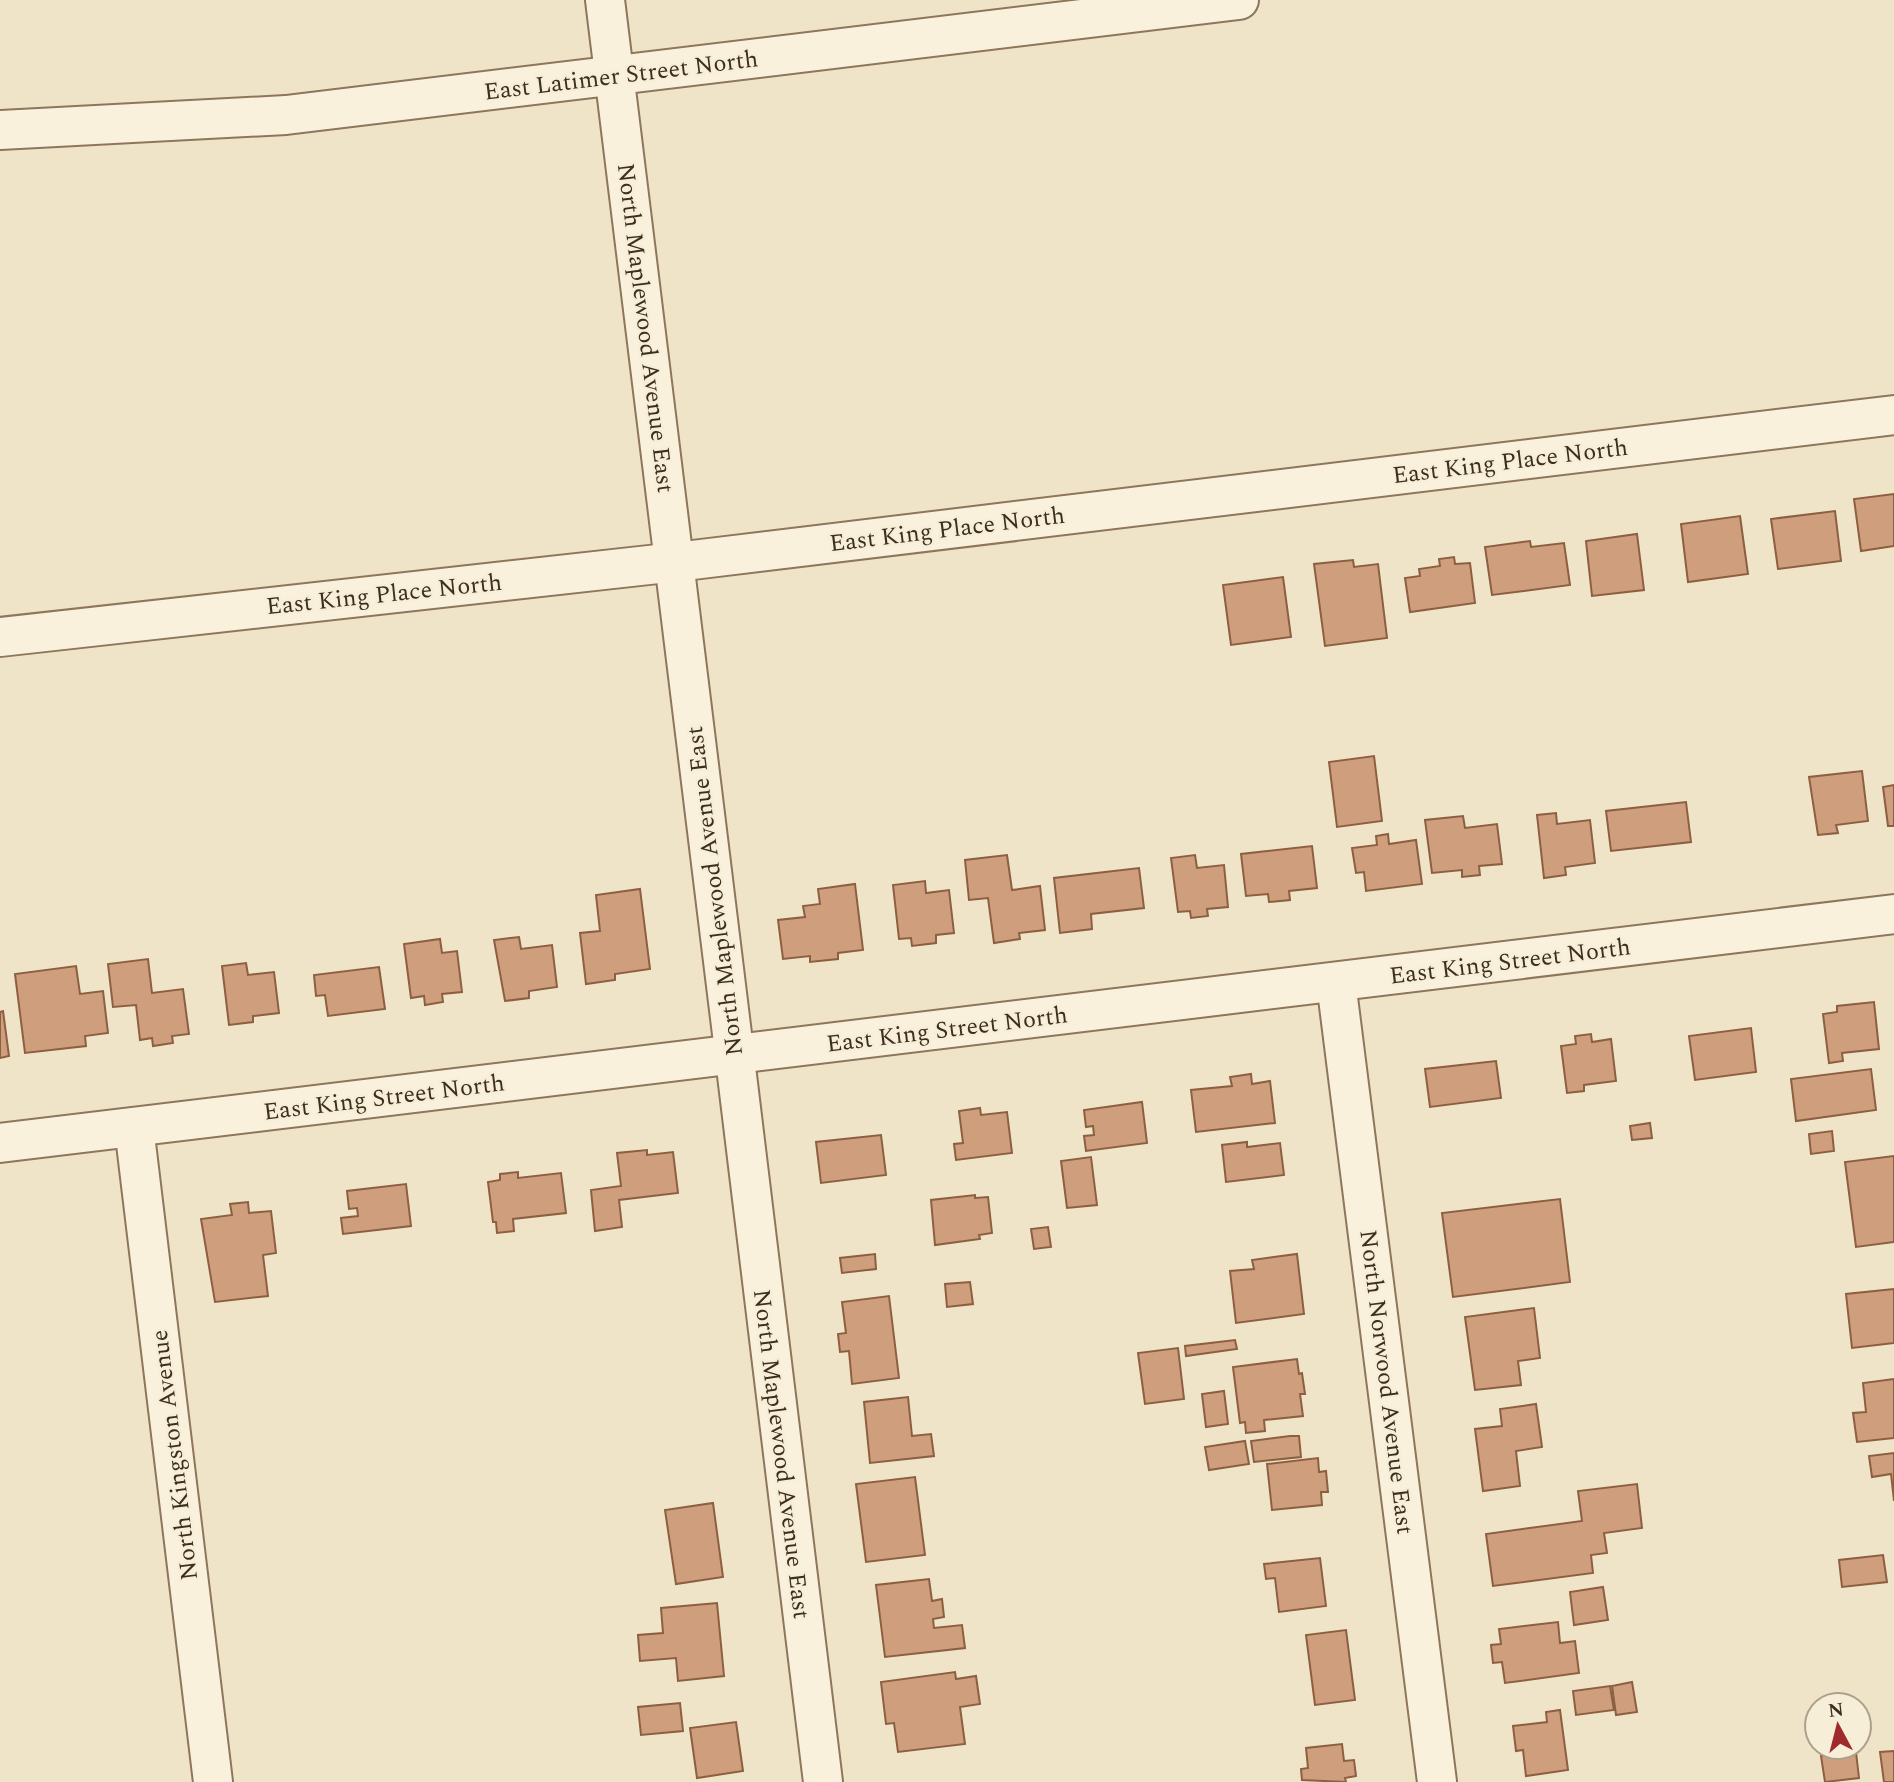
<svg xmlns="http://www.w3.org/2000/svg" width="1894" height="1782" font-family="Spectral,serif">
	<rect width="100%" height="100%" fill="#f0e4c8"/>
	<!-- building -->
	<g fill="#cf9f7d" stroke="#8d5f41" stroke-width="2">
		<path d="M1894,494v52l-33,5 -7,-52z"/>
		<path d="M1835,511l6,50 -63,8 -7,-50z"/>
		<path d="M1740,516l8,58 -60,8 -7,-58z"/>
		<path d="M1637,534l7,56 -52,6 -6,-55z"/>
		<path d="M1530,541l1,6 33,-4 6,42 -78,10 -7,-48z"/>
		<path d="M1454,557l1,7 15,-1 5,40 -65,9 -5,-34 15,-2 -1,-7 21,-3 -1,-7z"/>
		<path d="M1353,560l1,7 24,-3 9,74 -62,8 -11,-82z"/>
		<path d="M1283,577l8,60 -60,8 -8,-60z"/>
		<path d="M1374,756l8,65 -45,6 -8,-65z"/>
		<path d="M1862,771l6,50 -32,4 2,8 -20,2 -9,-58z"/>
		<path d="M1894,785v41h-6l-5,-39z"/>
		<path d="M1686,802l5,40 -80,9 -5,-40z"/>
		<path d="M1556,813l1,11 33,-4 5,43 -30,4 1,8 -22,3 -7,-63z"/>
		<path d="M1463,816l2,12 32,-4 5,40 -23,2 1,9 -18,2v-7l-30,3 -7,-53z"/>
		<path d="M1388,834l1,10 27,-4 6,44 -56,7 -2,-19 -8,1 -4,-25 25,-3 -1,-9z"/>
		<path d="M1312,846l5,42 -28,3 1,9 -21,2 -1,-8 -22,2 -5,-42z"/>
		<path d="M1007,855l5,35 28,-4 5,44 -26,3 1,6 -26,4 -6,-45 -19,2 -4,-40z"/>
		<path d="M1195,855l2,13 27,-3 4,42 -21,2 1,7 -17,2 -1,-7 -12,1 -7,-54z"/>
		<path d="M1139,868l5,40 -53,6 1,15 -32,4 -6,-55z"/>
		<path d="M925,881l1,12 23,-3 5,43 -18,2v8l-24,3 -1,-8 -12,1 -6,-54z"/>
		<path d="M855,884l8,66 -25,3v6l-28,3v-6l-27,3 -5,-39 27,-3 -2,-11 17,-2 -2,-15z"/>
		<path d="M640,889l10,80 -35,5v6l-29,4 -6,-51 20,-2 -4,-36z"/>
		<path d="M519,937l2,12 31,-4 5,42 -28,4v7l-24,3 -11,-61z"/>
		<path d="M440,939l2,14 15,-2 5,41 -20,2 1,8 -18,3 -1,-9 -13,2 -7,-54z"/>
		<path d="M148,959l4,34 31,-4 6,45 -17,2 1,7 -20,3 -1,-8 -12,2 -4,-35 -23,2 -5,-43z"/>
		<path d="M246,963l2,12 26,-3 5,41 -26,3v6l-24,3 -7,-59z"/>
		<path d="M76,966l4,28 23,-3 5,42 -23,3 1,10 -61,7 -10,-79z"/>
		<path d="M379,967l6,42 -57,7 -3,-21 -9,1 -2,-21z"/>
		<path d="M1874,1002l5,47 -37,4 1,8 -14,2 -6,-49 14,-2v-6z"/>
		<path d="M3,1011l6,45 -9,2v-46z"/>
		<path d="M1751,1028l5,44 -61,8 -6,-44z"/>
		<path d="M1591,1034l1,8 19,-3 5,42 -32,4v6l-17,2 -6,-47 15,-2 -1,-8z"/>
		<path d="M1496,1061l5,37 -71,9 -5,-38z"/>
		<path d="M1871,1069l5,41 -80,11 -5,-42z"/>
		<path d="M1251,1074l1,10 18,-3 5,42 -79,9 -5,-42 41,-4 -2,-9z"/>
		<path d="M1142,1102l5,41 -61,8 -2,-15 10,-1 -1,-9 -7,1 -2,-17z"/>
		<path d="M980,1108l1,7 26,-3 5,41 -56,7 -2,-16 9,-1 -4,-32z"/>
		<path d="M1650,1123l2,15 -20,2 -2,-14z"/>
		<path d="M1832,1131l2,20 -23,3 -2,-20z"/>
		<path d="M881,1135l5,40 -65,8 -5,-41z"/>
		<path d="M1247,1142v5l33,-4 4,32 -58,7 -4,-37z"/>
		<path d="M647,1150v5l26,-3 5,41 -59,7 3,27 -27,4 -4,-41 30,-4 -4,-33z"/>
		<path d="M1894,1156v86l-38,5 -11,-85z"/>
		<path d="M1091,1157l6,48 -30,3 -6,-47z"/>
		<path d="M518,1172v6l43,-5 5,40 -53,6 1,12 -17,2 -1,-11h-3l-5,-40 12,-2v-6z"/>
		<path d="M406,1184l5,42 -68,8 -2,-16 17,-2 -1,-8 -8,1 -2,-18z"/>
		<path d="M975,1195v3l13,-1 4,36 -13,2 1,4 -45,6 -4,-45z"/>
		<path d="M1560,1199l10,83 -117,15 -11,-84z"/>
		<path d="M248,1202l1,11 22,-2 5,42 -13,2 5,41 -53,6 -14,-83 31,-4 -2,-11z"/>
		<path d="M1048,1227l3,20 -17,2 -3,-20z"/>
		<path d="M875,1254l1,15 -34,4 -2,-15z"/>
		<path d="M1297,1254l7,60 -68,9 -6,-52 24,-2 -2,-9z"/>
		<path d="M970,1282l3,22 -26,3 -2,-23z"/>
		<path d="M1894,1289v54l-42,5 -6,-54z"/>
		<path d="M889,1296l10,82 -47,6 -3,-33 -9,1 -2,-18 8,-1 -4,-31z"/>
		<path d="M1534,1308l6,50 -22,3 3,24 -46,5 -10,-73z"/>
		<path d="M1235,1340l2,9 -51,7 -1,-10z"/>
		<path d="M1178,1348l6,51 -39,5 -7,-51z"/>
		<path d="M1297,1359l2,15 3,-1 3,21h-5l3,22 -39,4 1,11 -19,2 -1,-11 -5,1 -7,-56z"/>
		<path d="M1894,1379v59l-37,4 -4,-29 13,-1 -3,-29z"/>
		<path d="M1224,1391l4,33 -22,3 -4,-33z"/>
		<path d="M908,1397l4,39 19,-2 3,22 -64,7 -6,-61z"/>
		<path d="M1536,1404l6,43 -26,4 4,35 -37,5 -8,-62 27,-3 -2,-17z"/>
		<path d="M1290,1436h9l2,21 -47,5 -3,-21z"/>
		<path d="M1245,1441l4,23 -40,6 -4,-23z"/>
		<path d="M1894,1453v48l-3,-27 -19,3 -3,-21z"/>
		<path d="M1318,1458l1,14 7,-1 2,21h-7l1,13 -50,5 -5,-46z"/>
		<path d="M915,1477l10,78 -59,7 -10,-78z"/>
		<path d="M1637,1484l5,44 -38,5 3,20 -16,2 2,18 -100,13 -7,-52 96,-13 -4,-30z"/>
		<path d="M713,1503l10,74 -47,7 -11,-74z"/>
		<path d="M1883,1555l4,27 -45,5 -3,-27z"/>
		<path d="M1320,1558l6,48 -47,6 -4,-34 -9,1 -2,-15z"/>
		<path d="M929,1579l3,22 10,-2 2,18 -11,2 1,9 28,-3 3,23 -80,9 -9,-72z"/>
		<path d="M1603,1587l5,33 -34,5 -4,-33z"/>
		<path d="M717,1603l7,73 -46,5 -2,-23 -36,3 -2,-26 25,-2 -2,-25z"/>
		<path d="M1558,1622l2,21 15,-2 4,32 -74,10 -3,-21 -9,1 -2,-18 10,-1 -2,-15z"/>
		<path d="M1346,1630l9,70 -40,5 -9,-70z"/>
		<path d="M955,1672l1,7 20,-3 4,28 -20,3 5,37 -67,8 -4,-29 -8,1 -5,-42z"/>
		<path d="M1632,1682l5,30 -21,3 -4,-29z"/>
		<path d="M1610,1686l4,24 -38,5 -3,-24z"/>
		<path d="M680,1703l3,28 -42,4 -3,-28z"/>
		<path d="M1560,1710l8,60 -42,6 -3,-26 -7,1 -3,-25 34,-4 -1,-10z"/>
		<path d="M736,1722l7,49 -46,7 -7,-50z"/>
		<path d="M1342,1744l2,17 10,-1 2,16 -11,2 1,4 -44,-2 -1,-11 7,-1 -2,-20z"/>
		<path d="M1894,1751v31h-10l-4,-30z"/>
		<path d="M1856,1752l3,26 -34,4 -4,-26z"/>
	</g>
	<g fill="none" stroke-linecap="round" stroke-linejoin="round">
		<defs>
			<g id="street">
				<path d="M605,0c76,594 144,1188 218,1782"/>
				<path d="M0,130l286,-15 953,-115"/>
				<path d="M0,637l676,-75 1218,-147"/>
				<path d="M1336,982l101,800"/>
				<path d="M134,1127l79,655"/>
				<path d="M0,1143l1894,-229"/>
			</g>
		</defs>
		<!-- street casing -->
		<use href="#street" stroke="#8d765c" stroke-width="42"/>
		<!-- street -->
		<use href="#street" stroke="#faf1dc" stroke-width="38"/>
	</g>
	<g text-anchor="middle" stroke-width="5" stroke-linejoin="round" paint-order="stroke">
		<!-- street labels -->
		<g font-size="24" fill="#3d2e20" stroke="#f7eed8">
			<text transform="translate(621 75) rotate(-7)" y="8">East Latimer Street North</text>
			<text transform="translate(646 328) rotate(83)" y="8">North Maplewood Avenue East</text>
			<text transform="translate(1510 461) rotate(-7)" y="8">East King Place North</text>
			<text transform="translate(947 529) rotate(-7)" y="8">East King Place North</text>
			<text transform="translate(384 594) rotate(-6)" y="8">East King Place North</text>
			<text transform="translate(714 891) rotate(-97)" y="8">North Maplewood Avenue East</text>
			<text transform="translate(1510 961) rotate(-7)" y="8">East King Street North</text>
			<text transform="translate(947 1029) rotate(-7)" y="8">East King Street North</text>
			<text transform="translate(384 1097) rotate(-7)" y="8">East King Street North</text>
			<text transform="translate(1387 1382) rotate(83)" y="8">North Norwood Avenue East</text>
			<text transform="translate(782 1454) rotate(83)" y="8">North Maplewood Avenue East</text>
			<text transform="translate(174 1455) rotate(-97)" y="8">North Kingston Avenue</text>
		</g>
	</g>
	<!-- north arrow -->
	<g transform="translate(1838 1726) rotate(353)"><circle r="33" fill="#f7eed8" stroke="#ada18e" stroke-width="2"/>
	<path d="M0-5L12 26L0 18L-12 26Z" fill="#9e2a2b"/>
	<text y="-10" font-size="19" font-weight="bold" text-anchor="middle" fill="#3d2e20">N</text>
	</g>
</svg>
